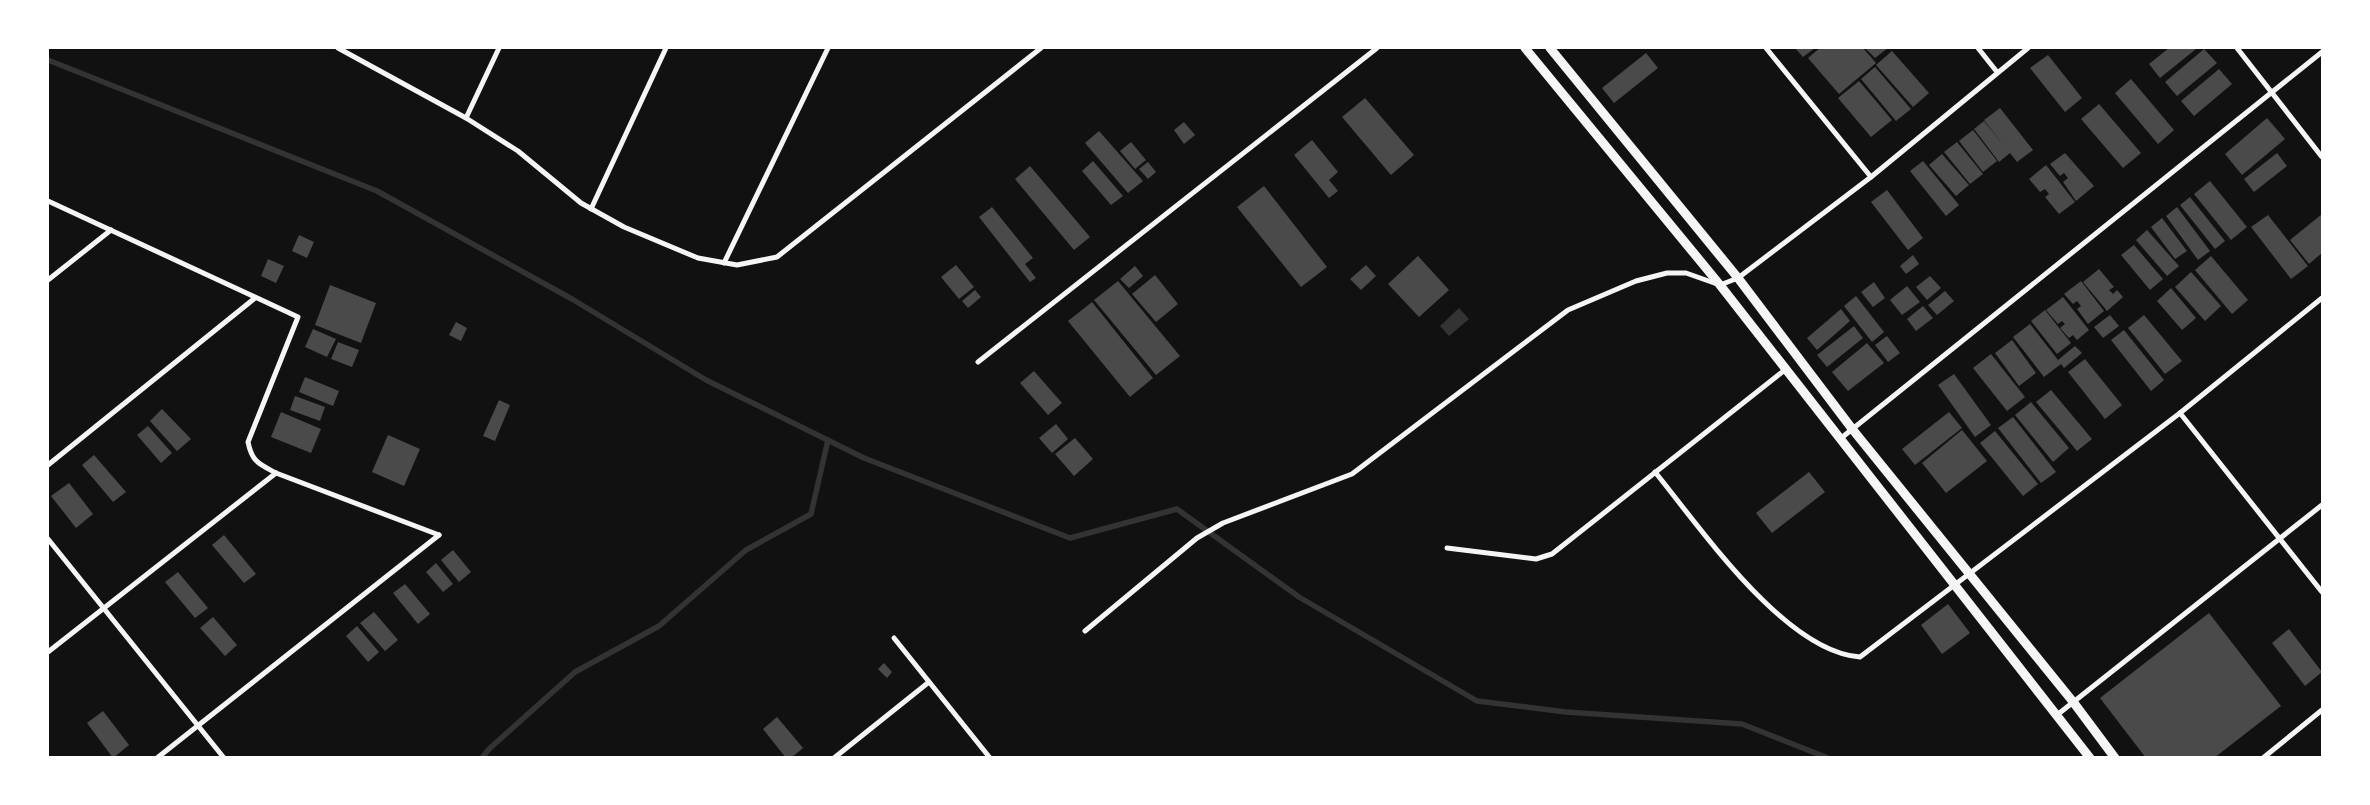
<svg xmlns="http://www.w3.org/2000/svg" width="2370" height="805" font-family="'Varela Round',sans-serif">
	<rect width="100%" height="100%" fill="#111"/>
	<!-- water -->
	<path fill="#333" d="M1459,308l10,11 -20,17 -9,-10z"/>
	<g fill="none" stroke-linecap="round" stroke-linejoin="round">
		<!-- stream -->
		<g stroke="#333" stroke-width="5.5">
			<path d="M48,60l329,131 195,108 134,81 158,78 206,80 107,-29 122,88 178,104 89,11 176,12 86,34"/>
			<path d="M482,758l7,-9 86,-77 84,-46 87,-76 65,-36 17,-74"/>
		</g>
	</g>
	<!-- building -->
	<g fill="#4a4a4a">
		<path d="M1795,48h20l-12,9z"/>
		<path d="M1820,48h43l13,15 -37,31 -31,-36z"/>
		<path d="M1865,48h23l-13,10z"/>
		<path d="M2169,48h25l2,1 -36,29 -11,-14z"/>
		<path d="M2204,49l13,14 -40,33 -12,-14z"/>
		<path d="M1892,51l37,42 -16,14 -37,-42z"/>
		<path d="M1646,53l12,15 -44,35 -12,-15z"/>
		<path d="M2048,55l34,43 -17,14 -35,-44z"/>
		<path d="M1875,67l36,42 -15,12 -35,-42z"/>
		<path d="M2219,69l13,15 -38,32 -13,-15z"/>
		<path d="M2131,79l43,51 -16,14 -43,-51z"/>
		<path d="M1859,81l33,39 -21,17 -33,-39z"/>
		<path d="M1365,98l49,57 -23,20 -49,-58z"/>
		<path d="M2099,104l42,49 -18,15 -42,-49z"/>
		<path d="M2000,108l33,42 -16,12 -7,-9 -11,9 -25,-33 10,-8 20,25 -20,-26z"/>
		<path d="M2267,118l18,21 -43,36 -17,-21z"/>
		<path d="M1184,122l11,13 -11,9 -10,-14z"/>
		<path d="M1973,130l24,31 -14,11 -24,-31z"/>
		<path d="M1099,131l44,50 -15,12 -43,-50z"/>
		<path d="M1312,140l26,32 -9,8 9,11 -9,7 -35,-43z"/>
		<path d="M1131,142l15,18 -11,9 -15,-18z"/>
		<path d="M1957,142l26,32 -13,10 -26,-32z"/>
		<path d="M2065,153l29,33 -18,15 -13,-19 5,-4 -4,-5 -4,3 -10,-12z"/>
		<path d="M2277,153l10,13 -33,26 -10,-13z"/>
		<path d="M1942,154l27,31 -13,11 -27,-31z"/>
		<path d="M1093,161l30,35 -12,9 -29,-34z"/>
		<path d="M1923,161l36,44 -13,11 -36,-45z"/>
		<path d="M1148,162l8,10 -8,7 -9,-10z"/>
		<path d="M2046,165l29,37 -16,12 -14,-17 4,-3 -4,-5 -5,3 -11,-13z"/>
		<path d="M1030,166l60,71 -16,13 -59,-71z"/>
		<path d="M2210,181l37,46 -16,13 -37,-46z"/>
		<path d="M1264,186l63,81 -26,20 -64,-80z"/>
		<path d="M1887,190l36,48 -15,12 -37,-48z"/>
		<path d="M2190,197l35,44 -10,8 -35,-44z"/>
		<path d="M992,207l41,51 -8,6 11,14 -6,4 -51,-65z"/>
		<path d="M2177,207l33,44 -12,9 -32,-44z"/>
		<path d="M2322,214v39l-13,11 -19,-24z"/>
		<path d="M2268,215l40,51 -17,13 -40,-52z"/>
		<path d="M2162,218l25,33 -12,8 -24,-32z"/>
		<path d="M2147,230l32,36 -12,10 -31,-36z"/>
		<path d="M299,235l15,7 -7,16 -15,-7z"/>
		<path d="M2134,245l29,34 -13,11 -29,-35z"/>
		<path d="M1913,255l6,9 -13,10 -6,-8z"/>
		<path d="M1418,256l31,34 -30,27 -31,-33z"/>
		<path d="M2211,256l37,44 -16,14 -37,-44z"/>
		<path d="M268,259l16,7 -8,17 -15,-7z"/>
		<path d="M956,265l18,22 -15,12 -18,-22z"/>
		<path d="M1366,265l10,11 -15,14 -11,-11z"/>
		<path d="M1135,266l8,10 -14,12 -9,-9z"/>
		<path d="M2099,269l15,18 -5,3 4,4 4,-4 6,7 -16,14 -24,-29z"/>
		<path d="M2191,272l30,34 -16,15 -30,-34z"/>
		<path d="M1155,275l23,29 -22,18 -24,-28z"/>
		<path d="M1930,276l11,12 -14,12 -11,-13z"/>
		<path d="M1118,281l62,75 -24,19 -62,-75z"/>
		<path d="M2081,281l23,30 -16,13 -11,-15 4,-3 -4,-5 -4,3 -9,-10z"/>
		<path d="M1874,282l11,16 -12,9 -12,-15z"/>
		<path d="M330,285l46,18 -15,40 -46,-18z"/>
		<path d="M1907,286l13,16 -18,13 -12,-15z"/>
		<path d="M2171,288l25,30 -14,12 -25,-29z"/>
		<path d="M975,290l6,7 -13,11 -6,-7z"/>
		<path d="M1945,291l9,10 -17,14 -9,-10z"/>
		<path d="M1856,296l28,36 -12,10 -28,-36z"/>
		<path d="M2063,297l26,33 -12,10 -4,-5 -4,3 -9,-10 5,-4 -3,-3 -4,3 -12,-14z"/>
		<path d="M1092,302l61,76 -23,19 -62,-76z"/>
		<path d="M1923,306l10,12 -17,13 -9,-12z"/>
		<path d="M1841,309l9,12 -33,29 -10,-12z"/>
		<path d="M2045,310l26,33 -14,11 -26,-33z"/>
		<path d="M2110,315l9,11 -16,12 -9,-11z"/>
		<path d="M2144,315l38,46 -17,13 -37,-46z"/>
		<path d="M456,322l11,6 -6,13 -12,-6z"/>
		<path d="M2030,324l28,36 17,-14 7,7 -18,15 -3,-4 -17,13 -31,-40z"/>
		<path d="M1854,326l9,12 -36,29 -10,-12z"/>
		<path d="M313,329l23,10 -9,18 -22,-10z"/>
		<path d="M2124,330l40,50 -13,11 -40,-51z"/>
		<path d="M1887,336l13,17 -12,9 -13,-17z"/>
		<path d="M2012,340l24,33 -17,13 -24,-33z"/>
		<path d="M338,342l21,8 -7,17 -21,-8z"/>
		<path d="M1867,343l17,20 -36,28 -16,-19z"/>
		<path d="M1991,354l34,43 -18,14 -34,-43z"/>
		<path d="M2085,359l37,46 -17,14 -37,-47z"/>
		<path d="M1034,371l28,32 -14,12 -28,-32z"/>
		<path d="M1954,374l37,51 -16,12 -37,-52z"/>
		<path d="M305,377l34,14 -6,15 -34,-14z"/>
		<path d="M2051,390l41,49 -15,12 -41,-49z"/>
		<path d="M295,396l30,11 -5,14 -30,-11z"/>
		<path d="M499,400l11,5 -15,36 -12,-5z"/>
		<path d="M2031,402l38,46 -16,14 -38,-47z"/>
		<path d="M162,409l29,30 -14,12 -27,-30z"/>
		<path d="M281,412l40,17 -10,24 -40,-16z"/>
		<path d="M1949,412l13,16 -47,37 -13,-16z"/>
		<path d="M2013,417l43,55 -15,11 -43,-55z"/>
		<path d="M1056,424l12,15 -16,14 -13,-15z"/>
		<path d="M148,426l24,27 -11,10 -24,-28z"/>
		<path d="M1962,430l25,31 -41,32 -24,-30z"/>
		<path d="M1995,431l43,53 -15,12 -43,-53z"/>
		<path d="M388,435l32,14 -16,37 -32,-14z"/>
		<path d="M1075,438l18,21 -19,17 -19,-22z"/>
		<path d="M94,455l32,37 -13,10 -31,-37z"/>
		<path d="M1809,472l16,20 -53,41 -16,-20z"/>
		<path d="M69,483l24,31 -17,14 -25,-32z"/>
		<path d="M224,535l32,39 -12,9 -32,-38z"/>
		<path d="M453,550l18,22 -12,10 -18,-22z"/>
		<path d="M436,563l17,21 -10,8 -17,-20z"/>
		<path d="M178,572l30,36 -13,10 -30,-36z"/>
		<path d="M405,584l25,30 -12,10 -25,-31z"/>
		<path d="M1948,604l22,29 -28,21 -21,-29z"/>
		<path d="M374,612l24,28 -13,11 -25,-28z"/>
		<path d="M2209,613l72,93 -67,52h-68l-46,-60z"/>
		<path d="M213,617l24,28 -12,11 -25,-28z"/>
		<path d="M357,626l22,26 -11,10 -22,-26z"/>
		<path d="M2289,629l33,43 -17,14 -33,-43z"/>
		<path d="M884,663l8,9 -5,6 -9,-9z"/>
		<path d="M103,711l26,34 -16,13 -26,-35z"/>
		<path d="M777,717l26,31 -12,10h-5l-23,-29z"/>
	</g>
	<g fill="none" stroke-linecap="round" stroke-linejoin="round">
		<!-- minor -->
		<g stroke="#f5f5f5" stroke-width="5">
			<path d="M338,48l128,70 52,33 63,52 43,24 74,31 39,7 40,-8 264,-209"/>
			<path d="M1766,48l105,129"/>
			<path d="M1978,48l19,24"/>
			<path d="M2237,48l85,109"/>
			<path d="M466,118l33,-70"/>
			<path d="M48,201l250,116 -50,125c4,20 11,22 28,31l163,62"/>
			<path d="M591,209l75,-161"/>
			<path d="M724,263l104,-215"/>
			<path d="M48,280l63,-50"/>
			<path d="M978,362l399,-314"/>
			<path d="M2180,413l142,179"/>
			<path d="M1840,439l482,-387"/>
			<path d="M48,465l207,-167"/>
			<path d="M1655,472c45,55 130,180 205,185l320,-244 142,-115"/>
			<path d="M48,539l176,219"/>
			<path d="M1447,548l89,11 16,-5 234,-185"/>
			<path d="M1085,631l112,-93 26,-15 129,-49 216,-164 68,-29 31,-8h19l34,12 18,-7 133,-101 157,-129"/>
			<path d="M894,638l96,120"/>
			<path d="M48,652l228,-179"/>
			<path d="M2057,715l265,-210"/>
			<path d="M157,758l282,-223"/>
			<path d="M834,758l95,-76"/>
			<path d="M2263,758l59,-48"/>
		</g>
		<!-- tertiary -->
		<g stroke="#f5f5f5" stroke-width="9">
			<path d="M1525,48l195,237 370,473"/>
			<path d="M1550,48l188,230 115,152 221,273 41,55"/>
		</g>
	</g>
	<!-- border -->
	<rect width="2370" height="805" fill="none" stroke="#ffffff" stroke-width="98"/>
</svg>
